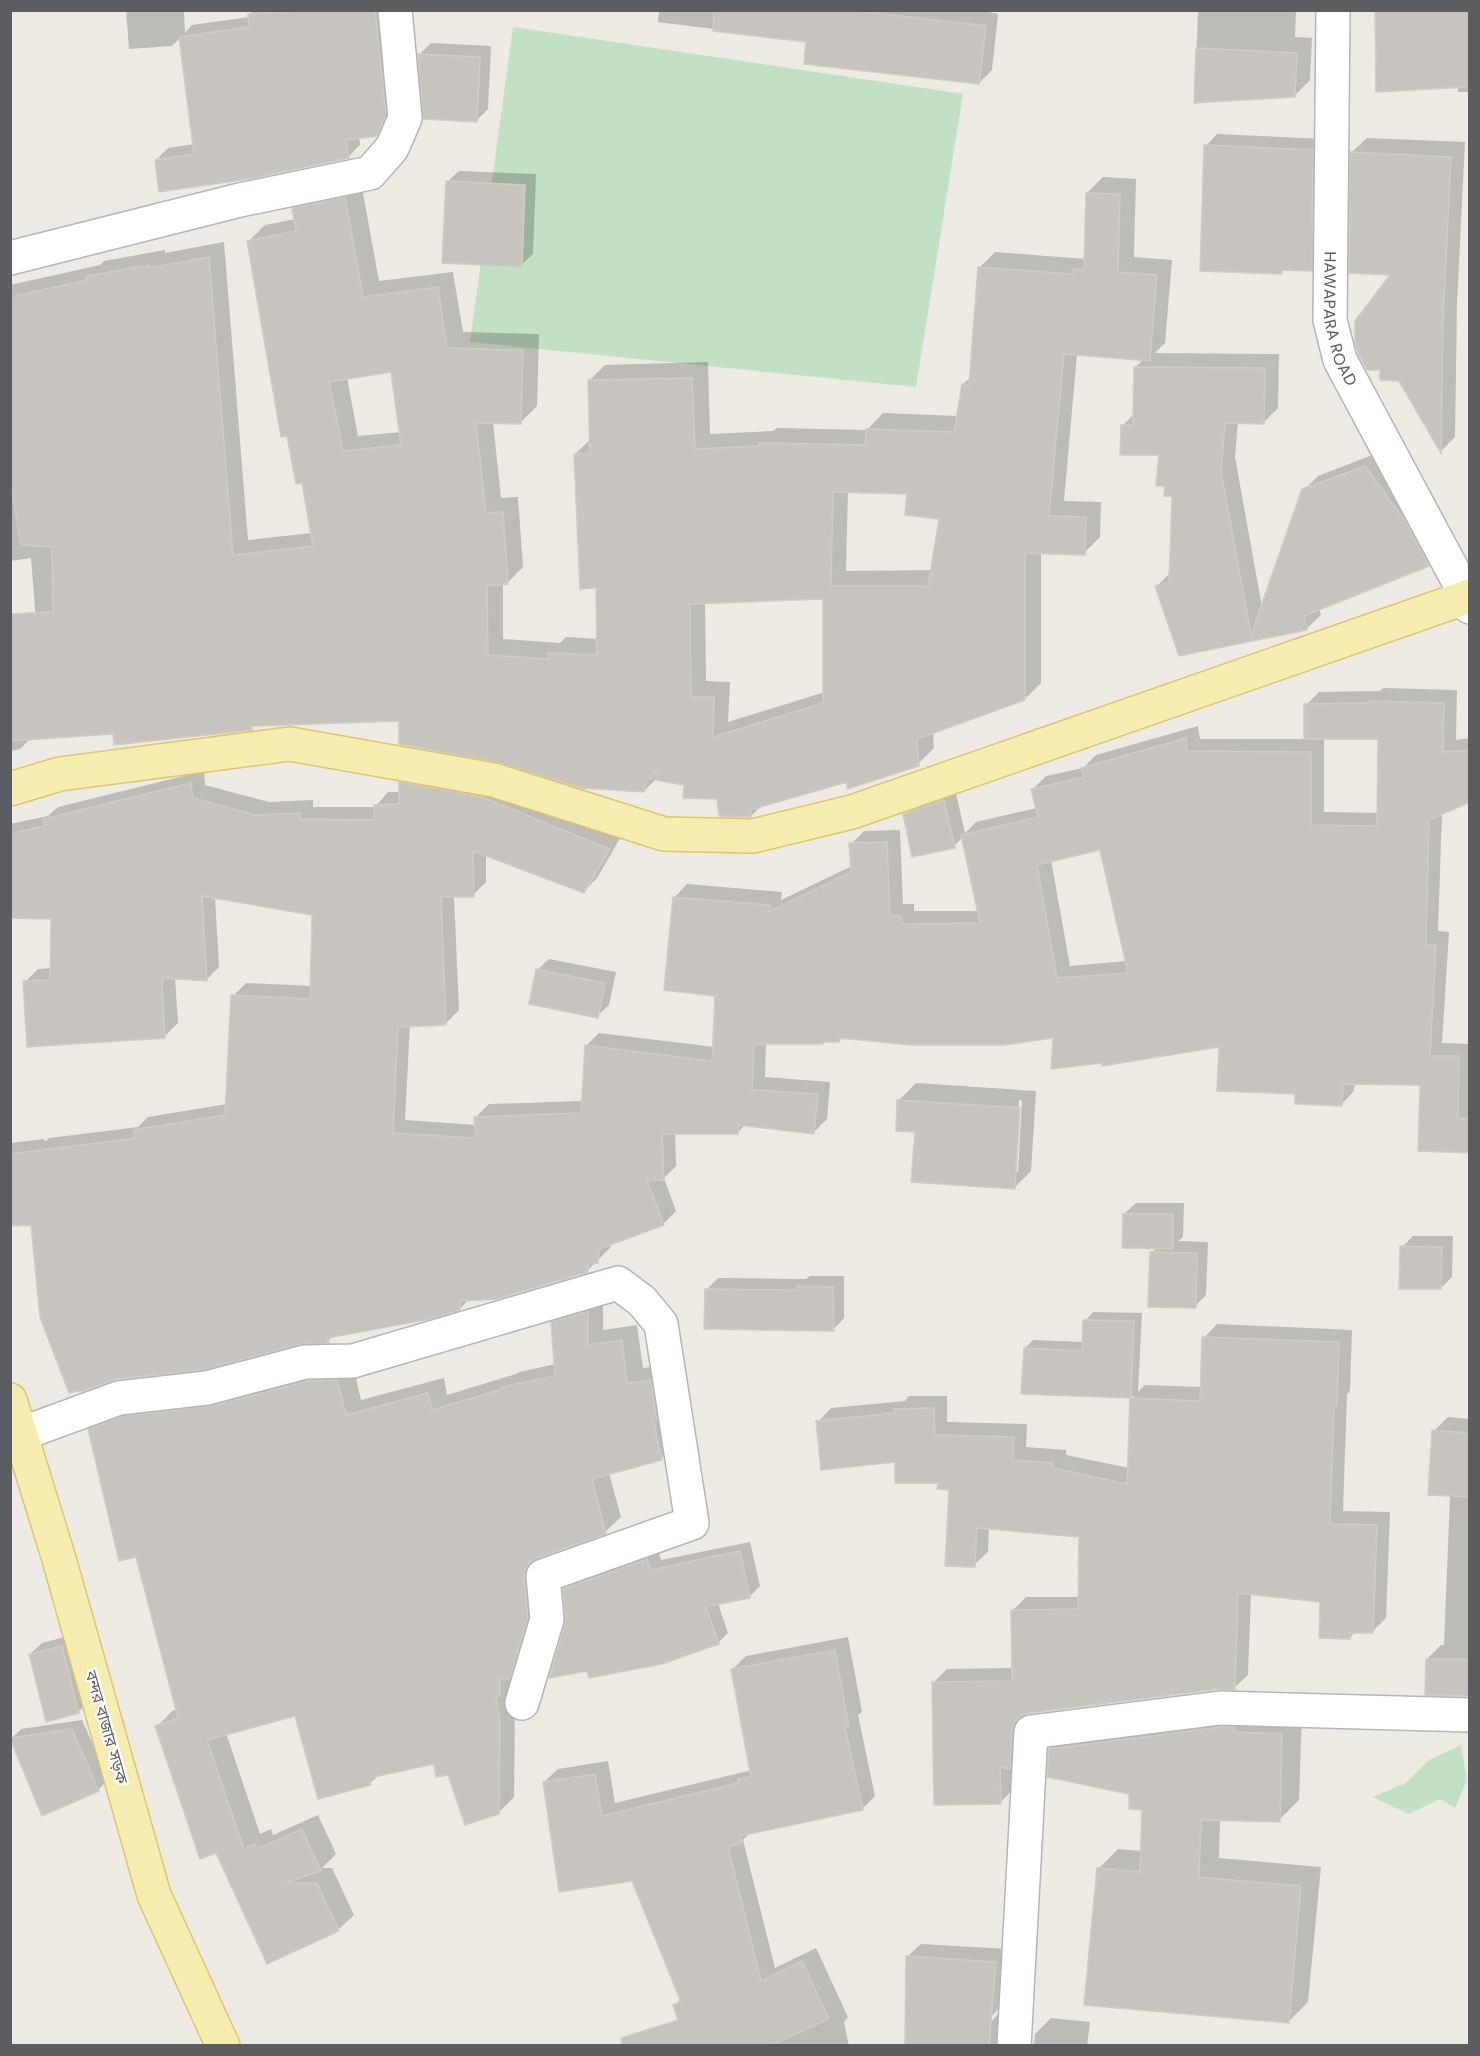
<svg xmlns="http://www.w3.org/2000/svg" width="1480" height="2056" font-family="Poppins,'Noto Sans Bengali',sans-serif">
	<rect width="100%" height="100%" fill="#eceae3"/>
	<!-- green -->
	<g fill="#c2e0c4">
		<path d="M513,27l450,67 -47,293 -446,-45z"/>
		<path d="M1461,1745l6,35 -12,28 -15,-9 -31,15 -36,-17 33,-14 23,-23z"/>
	</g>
	<!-- shadow -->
	<g fill="#0003" fill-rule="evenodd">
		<path d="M126,10h58l1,23 7,-8 57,-8v-2l4,-5h135v113l-12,12 -17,2 1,8 -12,12 -192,3 12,-12 26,-4 -14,-106 -8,8 -43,3z"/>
		<path d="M659,10h321l18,4 -6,56 -13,13 -171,-42 -150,-19z"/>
		<path d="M1198,10h98l-1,27 17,1 -2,42 -15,15 -100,6z"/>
		<path d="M1470,10v82h-12v-6z"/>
		<path d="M431,43l60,3 -3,63 -11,11 -58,-65z"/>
		<path d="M1217,134l107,5 -2,119 -11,12 -26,-1 -4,3 -75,-126z"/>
		<path d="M1367,138l98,4 -8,161 -2,134 -14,14 -41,-72 -7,-105 -41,-122z"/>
		<path d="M459,171l77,3 -3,80 -12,11 -74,-83z"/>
		<path d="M1103,177l33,2 -2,78 38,3 -7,83 -10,10 124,1 -1,54 -14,14h-26l-3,35 27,150 42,-117 14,-14 62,-24 62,98 -14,14 -109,44 2,7 -15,14 -126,25 -23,-68 13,-13 3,-78 -6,-11 -6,-30 -39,-28 12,-12 1,-47 9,-8 -67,-5 -13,147 37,1 -1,35 -16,16 -43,-1v131l-16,16 -92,33 1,16 -16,16 -70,16 -87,26 -10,10 -31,-1 -1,-17 -34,-15 -29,-4 -12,12 -244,-71 -144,4 -5,5 -137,4 -83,5 -11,11 -10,2v-98l28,-6 -7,-89 -21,3v-276l90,-20 4,-4 61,-11v3l59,-11 24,298 64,-7 -9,-52 -54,-240 16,-16 31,-6 -2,-10 16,-16 51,-11 18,99 74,-9 10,60 76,2 -2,72 -16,16h-28l8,76 17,-1 5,70 -16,16h-4v56l57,4 6,-6 33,2 -1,-52 -23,-133 16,-15 -2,-58 16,-16 103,-3 2,72 63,-3 4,-3 90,2 16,-17 75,3 5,-32 8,-7 8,-109 16,-16 91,7 1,-66zM392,370l9,62 -43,4 -11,-58zM848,491l61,1 32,25 -9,53 -86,1zM824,597l1,95 -97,30 2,-40 -24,-1 -1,-79z"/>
		<path d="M1383,688l74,2 -1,50 14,-2v62l-28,13 -4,118 11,1 -7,111 28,1v107l-48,-68 -67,-1 -1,9 -13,14 -44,-13 -77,-47 -117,17 -49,-25h-211l-4,4 -73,1 -1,35 65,5 -3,37 -13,13 -68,-8 -8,8h-63l1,34 -12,12 12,33 -13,13 -52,19 -1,5 -23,23 -118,28 -9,10 -126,26 -6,6 -296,-118 -22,1v-81l34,-4 1,3 4,-4 89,-11 10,-10 79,-13 6,-108 13,-13 66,3 1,-72 -98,-17 4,70 -13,13 -31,-3 3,46 -13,13 -140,-54 13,-13 14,-1 1,-50 -43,-1v-93l38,-8 10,-9 146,-36 1,14 64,17 44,-2v7h62l13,-15h13v-9l13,-13 208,65 -25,43 -13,13 -98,-37v28l-13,13 -19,1 5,114 -13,13 -36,2 -5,95 71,5v-8l13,-13 94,-3 3,-55 13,-13 115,14 2,-52 -42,-97 13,-14 95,8 -1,8 71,-34 -1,-22 13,-13 36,-1 3,74h11v7h64l-15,-74 -9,9 -49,-32 11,-11 39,-14 10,44 11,-11 61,-14 -4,-19 13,-13 37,-8 13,-13 102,-29 2,13h106v-34l13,-13 61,-1zM1324,737h55l-1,76 -54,-1zM1101,848l26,113 -57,5 -19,-106z"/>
		<path d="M549,959l67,13 -7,33 -12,11 -60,-46z"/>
		<path d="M916,1083l120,8 -5,80 -17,17 -98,-57 -17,-31zM1019,1100l3,1 -4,71h-3z"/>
		<path d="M1136,1203h48l-1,34 -5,4 30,1 -2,53 -11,11 -44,-53 5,-5 -32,-34z"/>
		<path d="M1413,1236h40l-1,41 -11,11 -39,-41z"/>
		<path d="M810,1276h34v42l-11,12 -127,-40 12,-12 88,1z"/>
		<path d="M603,1297v33l34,-5 6,43 23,-3 11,77 -16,16 -52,15 12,44 -16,15 -65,23 3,45 -28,105 -1,92 -16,16 -63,-51 -56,13 -9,8 -74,-69 -70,19 34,101 11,-5 2,6 45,-20 18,39 -14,14h10l22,47 -16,15 -70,32 -111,-235 15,-16 6,-2 -41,-154 -47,-125 16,-16 247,-49 8,35 83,-22 3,17 69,-21 3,-2 37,-8 -4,-41 16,-16z"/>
		<path d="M1093,1312l49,1 -4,79 7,-7 57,2 2,-49 13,-14 135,6 -2,61 -3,3 -4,117 47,1 -4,106 -14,14h-17l-5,6 -29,-38 -70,-7 -3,82 -14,13h-16l-192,25 -3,41 -10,35 -13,14 -67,-120 14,-14 66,-1 -1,-57 14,-14h53l1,-61 -91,-9 -1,25 -14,13 -24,-76 -132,-67 13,-14 74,-7 4,-5h38v26l80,2 -1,23 40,3v5l63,13 2,-69 3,-3 -111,-4 2,-44 8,-8 51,2 1,-21z"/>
		<path d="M1448,1417l22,2v275l-43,-35 14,-14h3l6,-150 -16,-64z"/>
		<path d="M750,1542l10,44 -11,11 -31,6 10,30 -10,10 -151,-19 -2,-35 10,-10 83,-30 3,11z"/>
		<path d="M73,1635l16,66 -11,11 -48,-58 12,-11z"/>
		<path d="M848,1637l14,75 -4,3 17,81 -13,13 -111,23 -8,8 32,128 41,-20 32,69 -4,5 5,24h-162l-12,-41 6,-6 -48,-119 -89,-98 14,-13 50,-8 7,42 133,-32 3,-3 -19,-98 14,-14z"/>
		<path d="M1302,1714l-3,86 -20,20 -59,-1 -1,39 102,9 -13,135 -20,20 -190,-153 20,-20 24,2 2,-43 -13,-15 -81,-44 21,-20z"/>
		<path d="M82,1720l26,59 -10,11 -87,-51 10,-10z"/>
		<path d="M921,1944l87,5 -4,54 -14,15v5l10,-11 19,34h-113l1,-89z"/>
		<path d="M1051,2018l39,4 -3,24h-53l1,-12z"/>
	</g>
	<!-- building -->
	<g fill="#c7c4bf" stroke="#cfccc2" stroke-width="1.5" fill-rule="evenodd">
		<path d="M314,10h61l11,105 -9,21 -31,4 3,18 -101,21 -89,13 -4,-32 39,-6 -15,-117 70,-10 -1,-13z"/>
		<path d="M714,10h135l137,16 -7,58 -175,-20 2,-22 -93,-11z"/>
		<path d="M1375,10h95v77l-94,5z"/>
		<path d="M1196,48l101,5 -2,44 -101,6z"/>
		<path d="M418,54l62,3 -3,65 -54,-3z"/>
		<path d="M1204,145l109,5 -1,121 -30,-1v4l-82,-3z"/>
		<path d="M1350,152l101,5 -8,162 -2,134 -42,-72 -19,-1v-10h-13l-9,-17 -3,-11v-21l35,-46 -41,-2z"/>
		<path d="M446,181l79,4 -3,82 -80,-4z"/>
		<path d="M1086,193l34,1 -2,78 39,3 -7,86 -86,-7 -15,162 37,1 -1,38 -60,-2v147l-108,39 2,27 -72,23v-7l-97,28 1,7 -32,-1 -2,-17 -34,-1 1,-13 -28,-5v-10l-5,9h-4l-3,13 -62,-4 -85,-26 -98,-18v-23l-147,5v4l-138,15 -1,-11 -103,7v-127l43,-2 -1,-65 -31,-2 -11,-65v-183l77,-17 -1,-4 63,-11 1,3 59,-11 24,298 80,-9 -11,-63 -6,1 -9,-48 -6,1 -34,-196 49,-10 -4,-23 53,-11 18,100 75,-10 9,61 76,2 -2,74 -45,-1 10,90 17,-1 5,72 -21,2 1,69 60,4v-6l49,2 -1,-67 -16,1 -6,-135 16,-1 -2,-73 104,-2 3,71 64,-3v-3l106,2 1,-16 88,3 8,-48 7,1 9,-118 94,7 1,-5 11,1zM391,372l10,73 -58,6 -14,-69zM833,492l74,2 -2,21 34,4 -11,67h-97zM823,599v104l-110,34 1,-40h-23l-1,-93z"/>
		<path d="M1134,367l131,1 -1,56 -39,-1 -4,49 30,163 51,-146 63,-23 40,55 24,45 -125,50 3,14 -128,26 -24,-70 14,-4 3,-86h-8l1,-10h-9l3,-31h-39l1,-30h12z"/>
		<path d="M1368,701l76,2 -1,49 27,-2v52l-41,18 -3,124 10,1 -6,111h29l-1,62 12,1v34l-52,-2 2,-66 -77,-1 -1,22 -47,-2v-10l-78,-3 2,-44 -117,19 -1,-3 -50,6 2,-31 -49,7h-92l-73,-7v4h-16v2h-69l-2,46 66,4 -4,40 -76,-9v9h-76l2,46h-17l17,45 -65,24 -1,14 -10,1v8l-92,27 -36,2v9l-30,9 -103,19 2,5 -29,1 -96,26 -87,9 -37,13 -1,-1 -10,2 -29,-76 -9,-92 -21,1v-72l126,-16 -3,-8 92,-15 6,-120 79,4 2,-84 -110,-19 5,85 -45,-3 3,60 -138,9 -4,-66 27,-1 1,-61 -41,-1v-84l35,-8 -2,-7 148,-36 2,15 62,17 45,-2v6l74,1v-15l25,-1v-22l83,15 128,52 -26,44 -111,-42 1,46h-33l5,128 -48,2 -5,106 83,5 -2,-21 107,-4 4,-68 127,16 3,-65 -51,-6 9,-93 97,8 -1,7 82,-40 -2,-29 38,-1 3,74h11l1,8 78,-1 -19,-88 77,-18 -7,-28 53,-12 -3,-9 105,-30 1,13 124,1v73l66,1 1,-87h-74v-35l64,-1zM1100,850l28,123 -71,5 -20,-113z"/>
		<path d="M944,800l11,48 -43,9 -9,-43z"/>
		<path d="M536,969l69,14 -7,35 -69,-14z"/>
		<path d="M897,1100l123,8 -5,81 -104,-7 4,-50 -19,-1z"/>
		<path d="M1123,1214h50v35l-51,-1z"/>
		<path d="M1400,1246l42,1 -1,42h-42z"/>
		<path d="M1150,1252l47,1 -1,55 -48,-1z"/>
		<path d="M797,1286l36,1 1,44 -130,-2 1,-40 92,1z"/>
		<path d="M588,1311v34l34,-5 5,43 24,-3 6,40h-4l9,40 -70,19 14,55 -69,24 -7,4 -4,7 -2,9 4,39 -18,62h-10v17l-4,1 4,24 -1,93 -34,11 -17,-50 -12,2 -2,-13 -65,14 2,7 -53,14 -23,-83 -88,24 37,109 11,-5 2,5 45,-20 19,42 -36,12h32l22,48 -72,33 -51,-111 -16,6 -45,-133 23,-8 -42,-161 -17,4 -31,-132 35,-13 89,-10 96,-25 29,-1 9,35 82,-22 4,17 70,-21 -1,-2 54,-11 -4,-54z"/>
		<path d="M1083,1320l51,1 -3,77 -110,-4 3,-46 58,3z"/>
		<path d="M1202,1337l137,5 -2,64h-3l-4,118 47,1 -4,108h-23v6l-31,-1 1,-36 -82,-9 -3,97 -17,-1 -189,24 -8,3 -6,6 -3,8 -2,39 -10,-2 1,37 -67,1 -2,-123 80,-1 -1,-71 67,-1 1,-72 -102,-9 -2,39 -30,-1 4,-76 -12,-1 1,-6h-43v-21l-74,8 -5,-49 78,-8v-4l40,-1 1,27 79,2 -1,23 40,3v5l74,16 3,-86 70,3z"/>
		<path d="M1432,1430l38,3v64l-42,-2z"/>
		<path d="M740,1551l10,47 -44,9 13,37 -57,20 -73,14 -2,-7 -38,7 16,-54 -2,-35 84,-30 4,11z"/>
		<path d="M62,1646l17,67 -33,9 -17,-68z"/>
		<path d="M835,1650l14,77h-4l18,83 -123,26 2,7 -14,4 33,134 41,-20 27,58 -60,27h-147l-1,-8 57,-18 -5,-15 8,-3 -49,-121 -73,11 -16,-110 52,-8 7,42 136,-33v-4l13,-2 -20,-108z"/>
		<path d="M1426,1659h44v37l-45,-1z"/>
		<path d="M1221,1727h13v5l48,2 -2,88 -79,-2 -2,57 102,9 -12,137 -205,-18 13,-137 43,4 2,-62 -13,-1v-15l-82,-17 2,-28z"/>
		<path d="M72,1729l27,62 -57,25 -32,-78z"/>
		<path d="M906,1956l90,6 -7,84h-84z"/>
	</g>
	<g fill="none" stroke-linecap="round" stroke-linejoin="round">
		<defs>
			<g id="minor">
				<path id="s1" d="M1333,10l-3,310 10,40 127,237 3,10"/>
				<path d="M10,258l230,-58 130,-27 22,-25 13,-30 -10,-108"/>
				<path d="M21,1434l98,-36 88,-10 98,-26 48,-1 265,-78 24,18 19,23 31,199 -149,53 4,43 -25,84"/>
				<path d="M1014,2046l17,-314 189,-24 250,7"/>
			</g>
			<g id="major">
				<path d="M10,789l50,-15 230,-30 204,36 170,54 89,2 99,-24 618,-216"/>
				<path d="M10,1400l49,159 95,336 69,151"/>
			</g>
		</defs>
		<!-- minor casing -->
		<use href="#minor" stroke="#b3b5b8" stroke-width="36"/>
		<!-- major casing -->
		<use href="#major" stroke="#dfc569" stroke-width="36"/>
		<!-- minor -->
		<use href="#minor" stroke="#fff" stroke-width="33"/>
		<!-- major -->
		<use href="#major" stroke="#f4edaf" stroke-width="33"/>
	</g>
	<g text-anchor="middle" stroke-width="4.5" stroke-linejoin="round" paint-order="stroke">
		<!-- street labels -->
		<g font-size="16" fill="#5b5d61" stroke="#fff">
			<text dy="6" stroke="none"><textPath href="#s1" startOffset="310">HAWAPARA ROAD</textPath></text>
			<text transform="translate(107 1727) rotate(74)" y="6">বন্দর বাজার সড়ক</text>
		</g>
	</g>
	<!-- border -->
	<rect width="1480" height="2056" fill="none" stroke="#5b5d61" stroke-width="24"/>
</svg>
